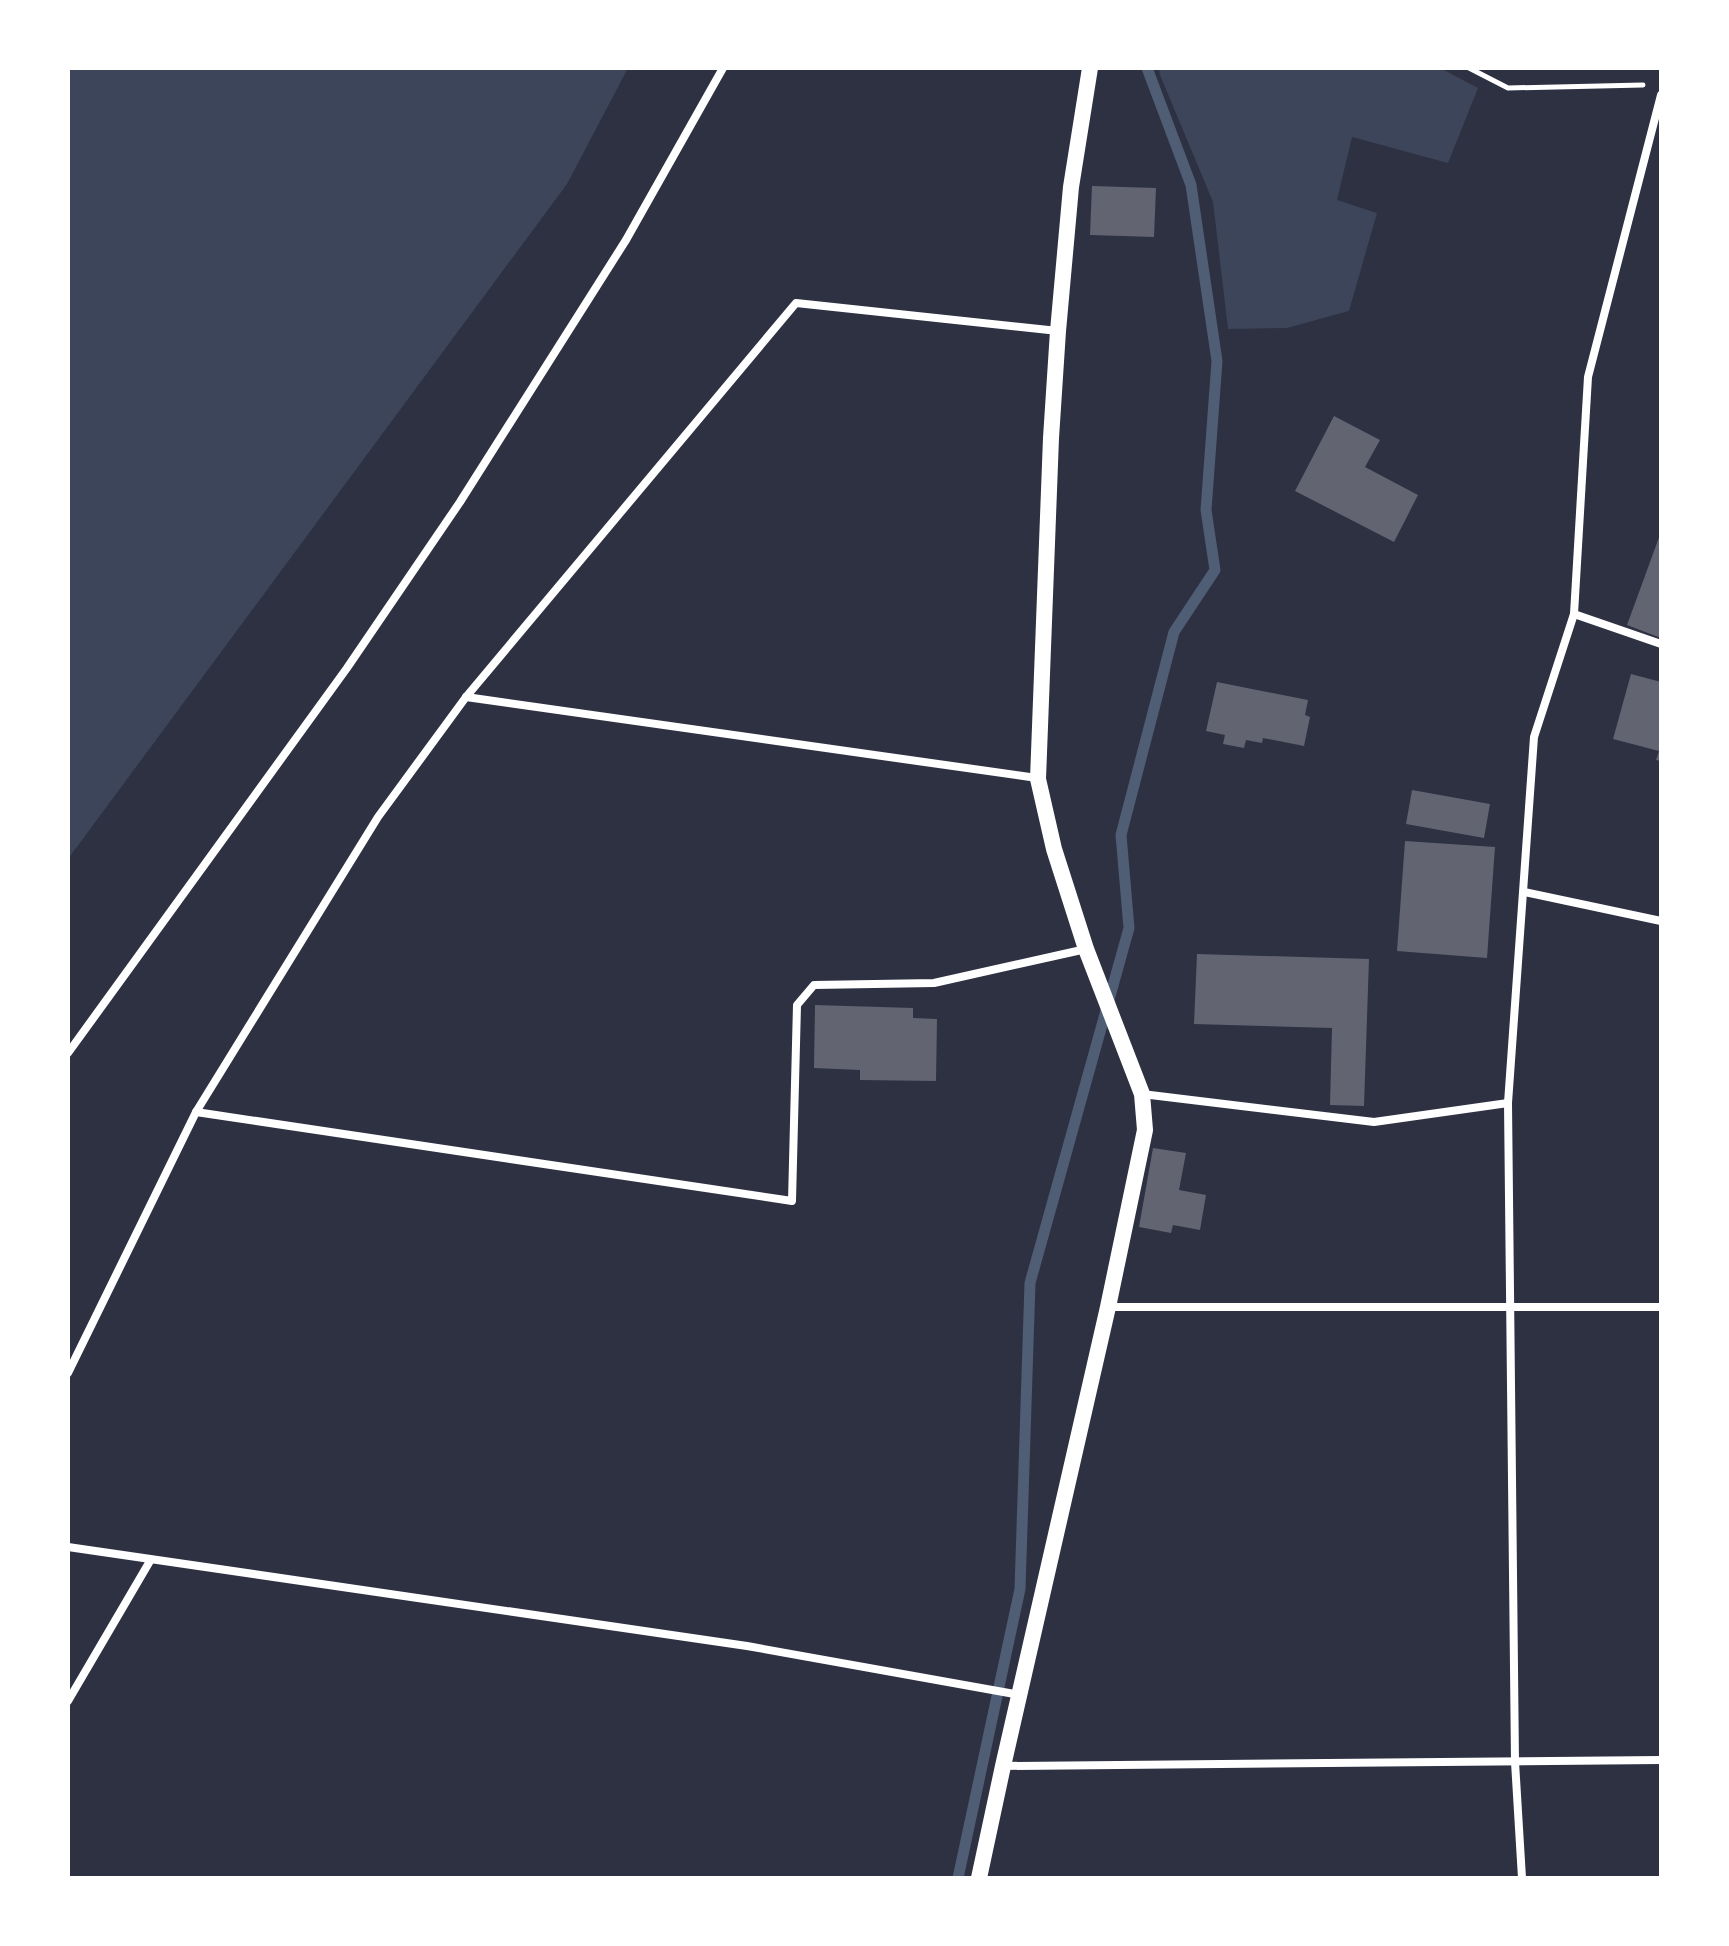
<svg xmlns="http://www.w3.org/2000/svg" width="1729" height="1946" font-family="'Golos Text',sans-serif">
	<rect width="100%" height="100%" fill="#2d3142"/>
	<!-- green -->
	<g fill="#3c4559">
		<path d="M68,68h560l-61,116 -499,675z"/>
		<path d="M1159,68h281l38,20 -30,75 -96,-26 -15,63 40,13 -28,98 -62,17 -59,1 -15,-127 -53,-127z"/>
	</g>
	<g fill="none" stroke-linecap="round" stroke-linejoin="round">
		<!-- stream -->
		<path stroke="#4f5d75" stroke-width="11" d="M958,1878l62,-289 10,-306 99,-355 -8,-93 53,-203 41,-62 -9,-60 11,-149 -26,-176 -44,-117"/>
	</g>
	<!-- building -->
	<g fill="#626471">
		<path d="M1092,186l64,2 -2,49 -64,-2z"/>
		<path d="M1334,416l46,24 -15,27 53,28 -24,47 -99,-51z"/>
		<path d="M1661,532v106l-34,-13z"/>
		<path d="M1631,674l30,8v79l-5,-1 3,-9 -46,-12z"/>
		<path d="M1217,682l91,18 -3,15 5,2 -6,29 -41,-8 -1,5 -16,-3 -2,8 -21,-4 2,-9 -19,-4z"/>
		<path d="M1412,790l78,14 -6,34 -78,-14z"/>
		<path d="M1405,841l90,6 -8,111 -90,-7z"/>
		<path d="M1197,954l172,5 -5,147 -34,-1 2,-77 -138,-4z"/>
		<path d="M815,1005l98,3v10l24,1 -1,62 -76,-1v-10l-46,-2z"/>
		<path d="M1153,1148l33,5 -7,37 27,5 -6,35 -27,-5 -2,8 -32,-6z"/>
	</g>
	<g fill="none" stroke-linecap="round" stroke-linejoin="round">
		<!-- path -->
		<path stroke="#fff" stroke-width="5" d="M1469,68l39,20 135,-3"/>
		<!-- minor -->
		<g stroke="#fff" stroke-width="8">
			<path d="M1574,614l87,30"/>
			<path d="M466,697l571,81"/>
			<path d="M1524,892l137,29"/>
			<path d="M68,1053l279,-385 113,-166 166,-262 97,-172"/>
			<path d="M1142,1094l232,28 134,-19"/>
			<path d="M196,1112l596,89 5,-196 17,-20 120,-2 152,-34"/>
			<path d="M1108,1307h553"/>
			<path d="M68,1373l128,-261 182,-295 88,-120 330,-394 262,28"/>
			<path d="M68,1547l679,99 273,49"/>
			<path d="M68,1701l82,-140"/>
			<path d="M1003,1766l658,-6"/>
			<path d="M1522,1878l-7,-116 -7,-659 26,-366 40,-123 14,-237 73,-282"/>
		</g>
		<!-- secondary -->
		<path stroke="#fff" stroke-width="16" d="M979,1878l24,-112 105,-459 37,-177 -3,-36 -56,-145 -32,-100 -16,-70 13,-341 7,-107 13,-144 19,-119"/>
	</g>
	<!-- border -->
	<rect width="1729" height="1946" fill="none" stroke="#ffffff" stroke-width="140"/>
</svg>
